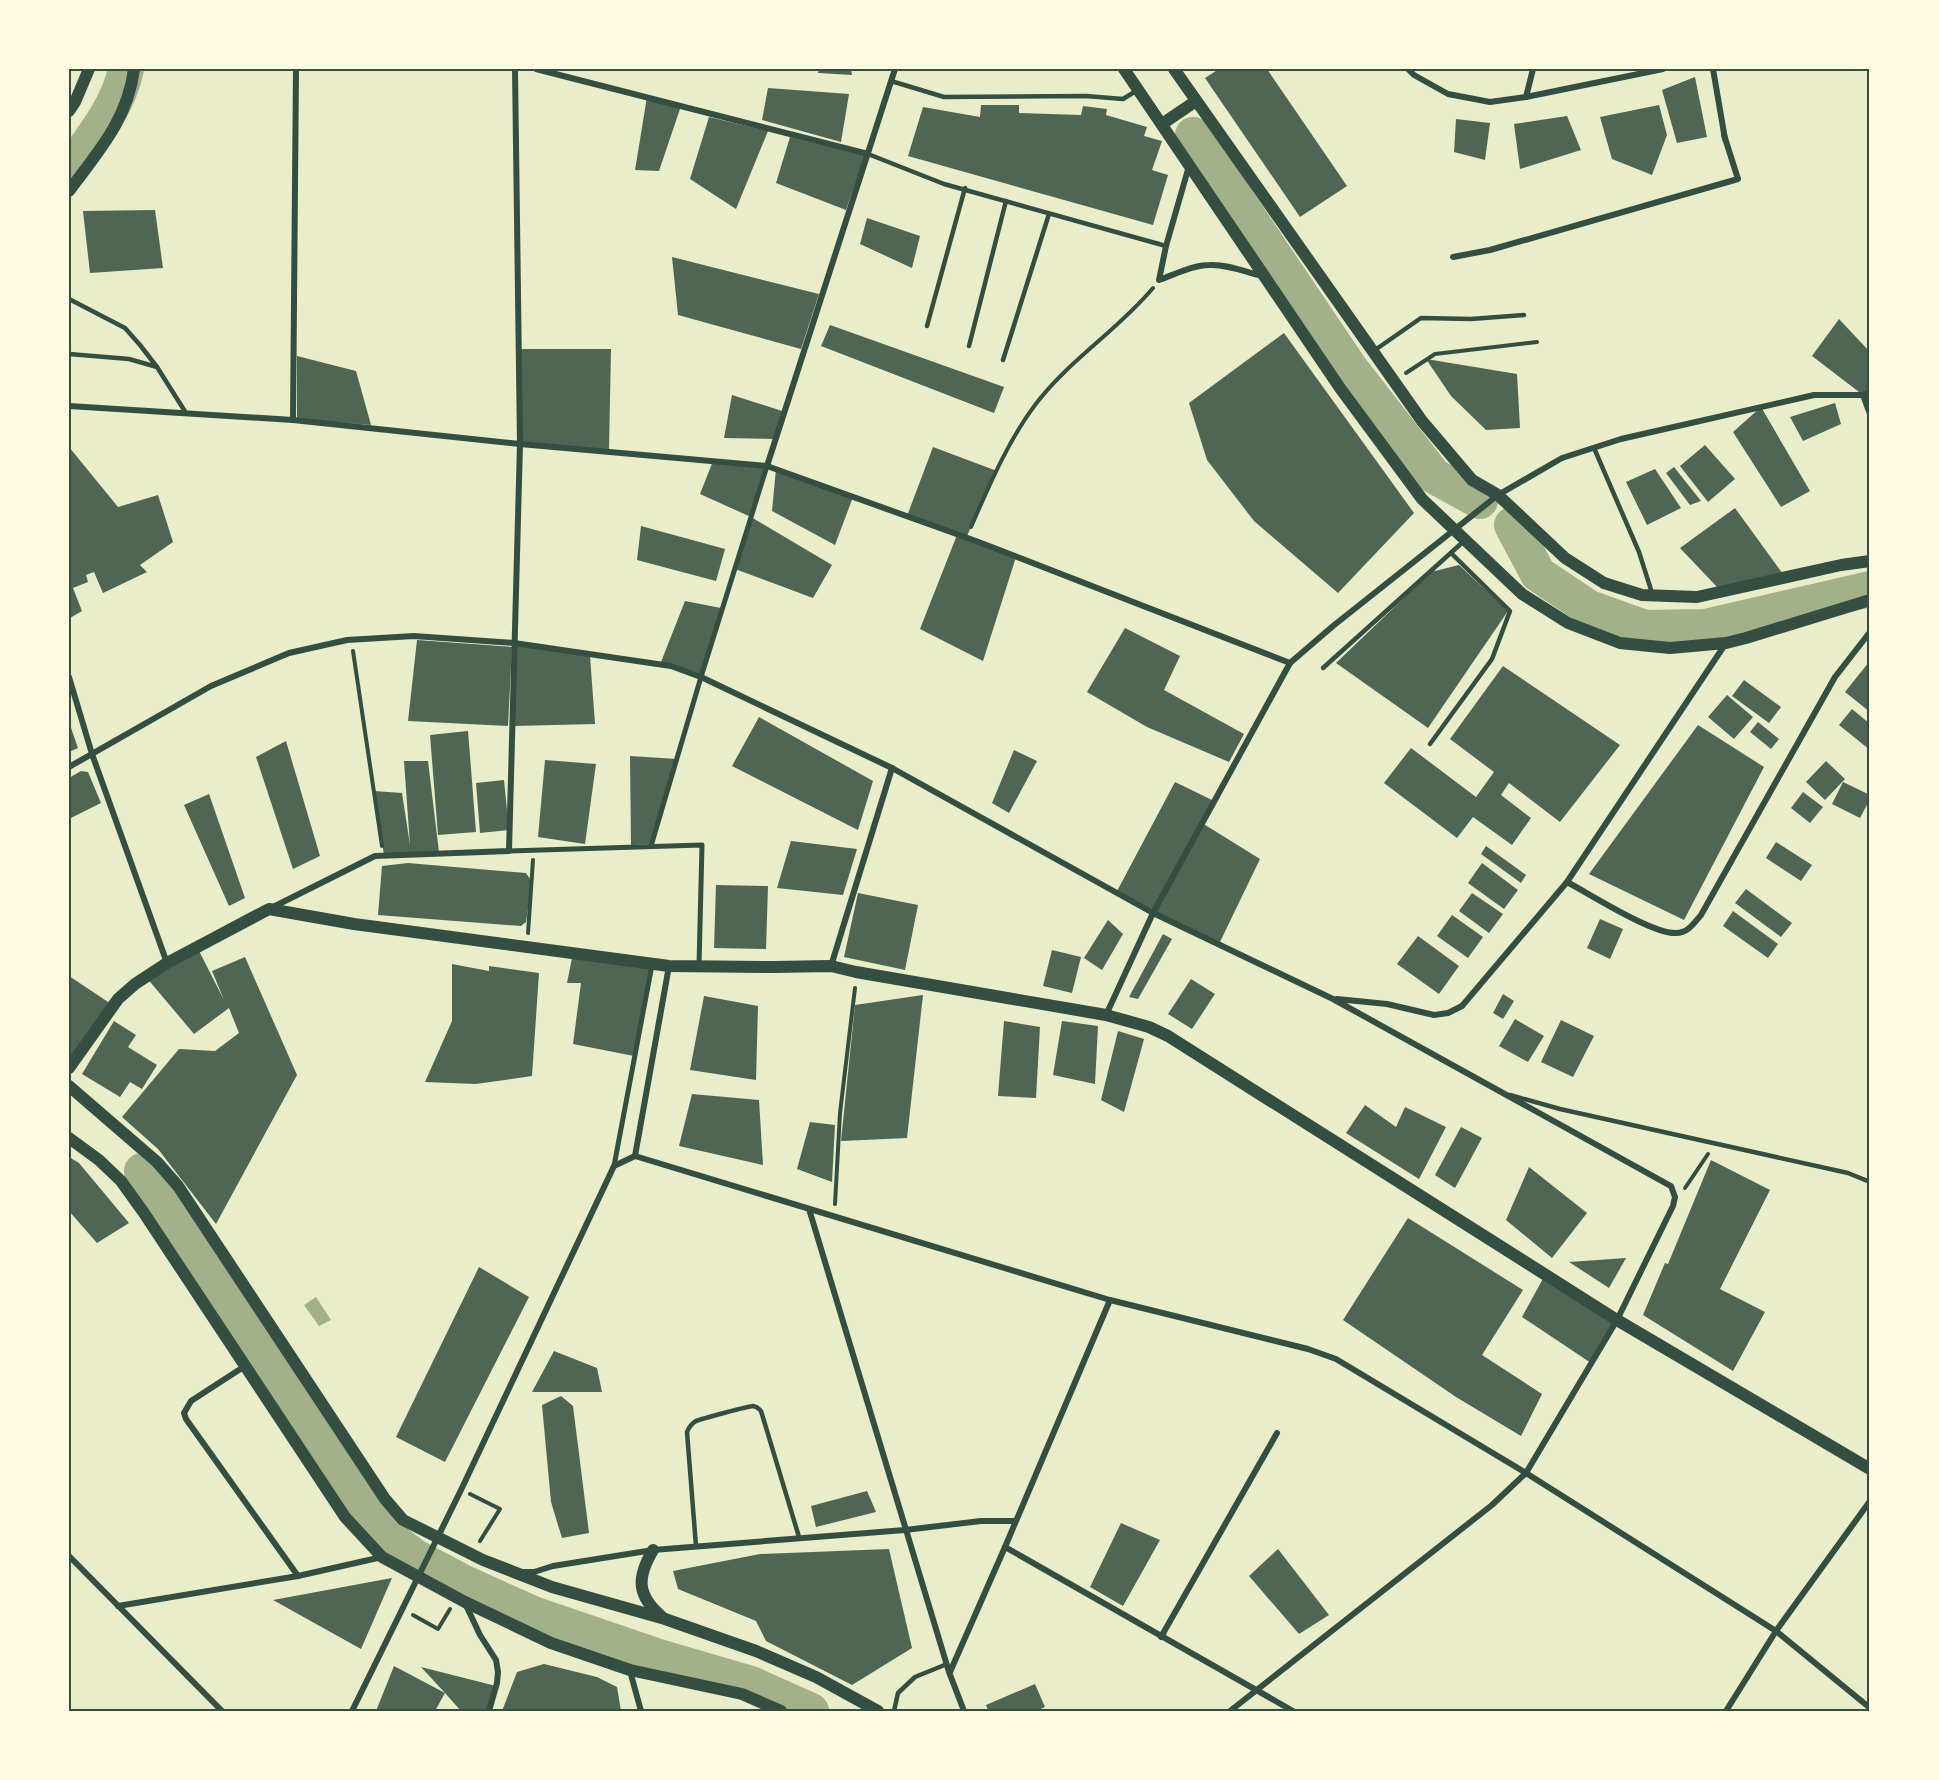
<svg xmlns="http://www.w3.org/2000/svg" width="1939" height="1780" font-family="'Archivo Narrow',sans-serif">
	<rect width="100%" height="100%" fill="#e9edc9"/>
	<!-- water -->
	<path fill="#a3b18a" d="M316,1297l15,23 -12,6 -15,-21z"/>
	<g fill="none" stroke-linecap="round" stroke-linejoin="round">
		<!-- river -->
		<g stroke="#a3b18a" stroke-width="36">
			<path d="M1193,135l157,233 84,108 46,25"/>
			<path d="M69,171c22,-32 49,-63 57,-102"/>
			<path d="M1512,525l26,49 51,34 56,20 60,-1 165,-38"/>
			<path d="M142,1171l226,339 22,28 25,19 47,25 71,32 126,43 92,27 60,27"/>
		</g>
	</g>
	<!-- building -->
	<g fill="#4f6655">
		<path d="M819,69h32l1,6 -34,-2z"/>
		<path d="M1219,69h48l80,117 -47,31 -95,-139z"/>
		<path d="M1695,77l12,60 -30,6 -15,-53z"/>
		<path d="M768,88l81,6 -8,48 -79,-22z"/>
		<path d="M647,97l34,9 -22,65 -24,-1z"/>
		<path d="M981,105h38v8l62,2 2,-9 24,3 -1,6 41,12 -3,9 18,5 -10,29 16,5 -15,50 -245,-69 15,-49 57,10z"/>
		<path d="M1659,105l8,30 -15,40 -40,-16 -12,-42z"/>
		<path d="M1567,116l14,34 -61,19 -6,-45z"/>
		<path d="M709,117l59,14 -32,78 -46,-30z"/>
		<path d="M1456,119l34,4 -5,37 -31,-8z"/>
		<path d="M790,137l75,19 -19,54 -70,-27z"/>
		<path d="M155,210l8,58 -73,5 -7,-62z"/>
		<path d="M867,218l53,18 -8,32 -52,-24z"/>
		<path d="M672,257l147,37 -18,55 -123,-34z"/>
		<path d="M1839,319l31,33v41l-7,2 -51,-39z"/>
		<path d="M830,325l174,62 -10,26 -173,-67z"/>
		<path d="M1284,333l130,180 -76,80 -84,-72 -47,-61 -18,-57z"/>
		<path d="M521,349h90l-2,101 -87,-7z"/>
		<path d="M297,356l59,15 15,54 -74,-6z"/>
		<path d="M1426,359l91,15 3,54 -34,2 -35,-34z"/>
		<path d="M732,395l50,16 -8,28 -50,-1z"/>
		<path d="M1835,403l6,21 -38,17 -13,-24z"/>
		<path d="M1761,407l49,84 -29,16 -48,-75z"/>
		<path d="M1705,445l30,34 -27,23 -28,-36z"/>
		<path d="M69,447l49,60 40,-12 15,47 -33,23 7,7 -44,21 -9,-21 -8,3 2,7 -15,6 9,23 -12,7z"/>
		<path d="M933,447l64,24 -31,67 50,19 -33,104 -63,-32 37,-94 -50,-19z"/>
		<path d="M713,461l54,5 -16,51 81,48 -19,33 -78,-29 16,-52 -51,-23z"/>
		<path d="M1674,467l27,34 -11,4 -24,-32z"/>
		<path d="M776,469l77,28 -18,48 -63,-34z"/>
		<path d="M1655,469l26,39 -34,17 -21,-43z"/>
		<path d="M1735,508l48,66 -65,14 -38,-40z"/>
		<path d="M641,526l84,23 -9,32 -79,-21z"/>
		<path d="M1459,565l49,46 -80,117 -92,-65 95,-91z"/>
		<path d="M685,601l36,7 -20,66 -40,-12z"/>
		<path d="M1125,628l55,28 -16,34 80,44 -15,28 -82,-35 -60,-35z"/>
		<path d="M417,640l95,7 -4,79 -100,-5z"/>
		<path d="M515,645l75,11 5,68 -81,2z"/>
		<path d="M1869,662l1,1v49l-25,-20z"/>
		<path d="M1503,666l117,79 -60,77 -51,-39 -8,12 30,23 -19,27 -39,-28 -16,21 -73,-55 27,-35 65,49 18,-25 -44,-33z"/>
		<path d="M1744,680l37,27 -12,16 -37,-27z"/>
		<path d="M1727,695l26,22 -19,22 -26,-22z"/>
		<path d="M1852,709l18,15v26l-31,-25z"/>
		<path d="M759,717l114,64 -15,49 -126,-64z"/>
		<path d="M69,722l9,26 -9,4z"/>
		<path d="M1758,722l21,17 -8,10 -21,-17z"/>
		<path d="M1698,725l66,42 -80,153 -95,-46z"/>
		<path d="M468,731l8,101 -38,3 -8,-100z"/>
		<path d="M286,741l34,115 -27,13 -37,-112z"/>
		<path d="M1014,750l23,11 -28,52 -17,-10z"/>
		<path d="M630,756l47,3 -27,85 -19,1z"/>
		<path d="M545,760l51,4 -11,80 -47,-7z"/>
		<path d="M404,761h24l11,91 -55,3 -10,-64 28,2 8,52z"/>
		<path d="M1826,761l19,18 -20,21 -19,-18z"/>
		<path d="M81,771l7,1 13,31 -32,16v-41z"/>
		<path d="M504,780l5,50 -29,3 -4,-50z"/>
		<path d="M1175,782l39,19 -12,22 58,36 -41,85 -103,-51z"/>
		<path d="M1843,782l27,13v4l-10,19 -28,-14z"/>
		<path d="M1803,792l20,15 -13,16 -19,-15z"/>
		<path d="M209,794l36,104 -16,8 -45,-101z"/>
		<path d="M791,841l66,8 -14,46 -66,-7z"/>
		<path d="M1776,842l36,23 -11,16 -35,-23z"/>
		<path d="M1486,846l40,29 -5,8 -40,-29z"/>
		<path d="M408,863l118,10 6,9 -6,40 -5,4 -143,-11 4,-49z"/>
		<path d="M1482,863l36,27 -14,19 -36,-26z"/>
		<path d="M716,885l52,1 -2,63 -52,-1z"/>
		<path d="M1746,889l46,34 -11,14 -46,-34z"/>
		<path d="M858,893l60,12 -13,65 -61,-13z"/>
		<path d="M1472,893l31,21 -14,19 -30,-22z"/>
		<path d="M1733,911l45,33 -10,14 -45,-32z"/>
		<path d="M1452,915l31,22 -15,21 -31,-22z"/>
		<path d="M1600,919l23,10 -13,30 -23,-11z"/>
		<path d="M1108,920l15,14 -21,36 -18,-12z"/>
		<path d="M1163,934l9,5 -34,60 -9,-2z"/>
		<path d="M1418,936l41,30 -20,28 -42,-30z"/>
		<path d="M197,947l27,53 -12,-29 33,-14 52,118 -81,149 -58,-75 -36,-32 57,-68 36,2 24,-18 -10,-25 -35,26 -48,-57z"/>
		<path d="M1052,950l29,7 -9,36 -29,-7z"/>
		<path d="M573,953l79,10 -18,93 -61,-12 8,-61h-14z"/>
		<path d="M452,964l37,7v-5l50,7 -7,103 -56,8 -51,-2 27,-61z"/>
		<path d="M69,976l42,28 -42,59z"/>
		<path d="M1191,979l24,15 -23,35 -24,-15z"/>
		<path d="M1503,994l11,7 -11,18 -10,-6z"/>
		<path d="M923,995l-16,143 -66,3 14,-136z"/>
		<path d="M704,996l54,10 -2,74 -66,-10z"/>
		<path d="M1515,1019l29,17 -16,26 -29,-16z"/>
		<path d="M1561,1020l33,16 -21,41 -32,-15z"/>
		<path d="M114,1021l22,14 -8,12 29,18 -15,24 -12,-7 -10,15 -38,-23z"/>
		<path d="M1004,1021l36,6 -4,71 -38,-2z"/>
		<path d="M1062,1021l36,5 -3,58 -42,-9z"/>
		<path d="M1118,1031l26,8 -20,73 -23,-12z"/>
		<path d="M692,1094l67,6 4,65 -84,-19z"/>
		<path d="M1365,1105l31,22 9,-20 41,20 -27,52 -73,-46z"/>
		<path d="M810,1122l25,3 -3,57 -35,-13z"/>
		<path d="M1461,1127l21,11 -27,50 -20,-13z"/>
		<path d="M69,1157l10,6 50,60 -32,20 -28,-32z"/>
		<path d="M1711,1160l59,30 -50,99 45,23 -32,59 -90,-56 22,-52 3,1z"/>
		<path d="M1529,1167l58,46 -35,45 -46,-38z"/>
		<path d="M1408,1218l115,72 -41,65 60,39 -21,42 -65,-39 -113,-77z"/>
		<path d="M1626,1258l-17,30 -40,-26z"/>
		<path d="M479,1267l50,30 -84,165 -49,-25z"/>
		<path d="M1545,1275l72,45 -26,43 -69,-46z"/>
		<path d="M554,1351l43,17 5,24h-70z"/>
		<path d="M561,1396l12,10 16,127 -27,5 -11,-36 -9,-97z"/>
		<path d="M867,1491l9,21 -60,15 -5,-21z"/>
		<path d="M1121,1523l39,17 -37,66 -33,-19z"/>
		<path d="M889,1549l23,99 -60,37 -86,-44 -10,-20 -78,-32 -5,-18 87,-17z"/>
		<path d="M1278,1549l51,66 -30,19 -50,-58z"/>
		<path d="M392,1578l-31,71 -88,-49z"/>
		<path d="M544,1664l53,13 20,10 4,24h-119l15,-39z"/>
		<path d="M394,1666l51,27 -24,-26 75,19 -7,25h-28l-16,-18 -10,18h-59z"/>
		<path d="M1035,1684l10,23 -9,4h-48l-2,-6z"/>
	</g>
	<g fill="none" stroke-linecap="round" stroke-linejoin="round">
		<!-- path -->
		<g stroke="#344e41" stroke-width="4">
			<path d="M1406,373l29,-19 102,-12"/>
			<path d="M971,527c18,-41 37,-86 64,-122 34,-45 83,-75 118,-117"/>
			<path d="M353,651l29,195"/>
			<path d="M528,933l5,-73"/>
			<path d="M1685,1188l23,-34"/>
			<path d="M835,1204l5,-91 15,-125"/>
			<path d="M470,1494l30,15 -20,32"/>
			<path d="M413,1615l25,14 12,-20"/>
		</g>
		<!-- service -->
		<g stroke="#344e41" stroke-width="4.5">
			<path d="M891,81l53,16 142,-1 37,3 13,-8"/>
			<path d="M868,154l76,30 222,62"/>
			<path d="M69,299l56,29 15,17 17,22"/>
			<path d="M927,326l38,-138"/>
			<path d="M969,346l37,-145"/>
			<path d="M1375,350l46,-32 50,1 53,-4"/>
			<path d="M69,354l60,5 28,8 29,46"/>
			<path d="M1003,360l46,-146"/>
			<path d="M1594,448l45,104 13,41"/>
			<path d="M1323,668l141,-127"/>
			<path d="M1430,744l62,-85 18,-48 -59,-58"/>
			<path d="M1510,1095l50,14 288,64 22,9"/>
			<path d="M696,1546l-9,-114c2,-5 4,-8 9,-11 5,-2 53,-15 57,-15 5,1 5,2 8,5l38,126"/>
			<path d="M894,1711l4,-18 17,-16 32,-13"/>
		</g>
		<!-- pedestrian -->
		<g stroke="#344e41" stroke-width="5">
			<path d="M651,846l50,-169 66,-211"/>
			<path d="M509,851l193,-6 -3,120"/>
			<path d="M614,1166l38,-201"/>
		</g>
		<!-- minor -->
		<g stroke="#344e41" stroke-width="6">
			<path d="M536,69l332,85"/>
			<path d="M1408,69l6,6 34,19 42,8 36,-5 137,-28"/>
			<path d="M1713,69l12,70"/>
			<path d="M1526,97l7,-28"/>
			<path d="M1189,166l-23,80 -7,34c17,-6 34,-15 51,-15 17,-1 35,7 52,11"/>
			<path d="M1453,257l37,-7 248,-71 -14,-44"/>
			<path d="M1863,395l7,19"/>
			<path d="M69,406l224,14 227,24 247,22 209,75 314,122"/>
			<path d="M293,420l3,-351"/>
			<path d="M767,466l128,-397"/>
			<path d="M69,677l23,77 75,209"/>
			<path d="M69,767l142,-81 78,-33 58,-13 67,-4 100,7 157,23 30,11 191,91 261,145 180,86 338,187 4,11 -2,9 -56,114 -91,153 -34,32 -262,206"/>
			<path d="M1567,882c23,12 85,52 109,51 12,0 18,-10 25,-18l134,-238 35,-45"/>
			<path d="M273,907l102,-51 134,-5 11,-407 -5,-375"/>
			<path d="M831,966l61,-198"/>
			<path d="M1337,999l50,5 47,11 14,-2 14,-7 105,-124 159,-239"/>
			<path d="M1106,1015l47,-102 137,-250 43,-37 165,-131 64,-37 59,-19 193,-44h49l7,-2"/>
			<path d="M635,1156l475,144 198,49 28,10 190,114 250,158 94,77"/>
			<path d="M635,1156l34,-190"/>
			<path d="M809,1209l140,463 15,39"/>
			<path d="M245,1366l-54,35 -7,12 2,6 112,157"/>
			<path d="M1005,1547l288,164"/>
			<path d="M69,1556l153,155"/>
			<path d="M524,1572h10l19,-6 100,-16 252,-20 76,-9h34"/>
			<path d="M465,1603l15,32 16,25 2,12 -1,11 -8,28"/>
			<path d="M118,1606l180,-30 84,-19"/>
			<path d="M1161,1637l116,-204"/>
			<path d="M630,1671l11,40"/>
			<path d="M950,1672l55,-125 105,-247"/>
			<path d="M352,1711l109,-221 153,-324 21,-10"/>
			<path d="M1726,1711l50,-80 94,-130"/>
		</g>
		<!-- secondary -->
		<g stroke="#344e41" stroke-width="12">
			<path d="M1124,69l216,319 82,111 100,95 46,29 52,20 50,5 56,-5 20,-5 124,-38"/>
			<path d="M1174,69l248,352 50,59 26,15 67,63 39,25 38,12 55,2 144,-32 29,-4"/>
			<path d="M69,111l6,-9 14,-33"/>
			<path d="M1162,124l34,-23"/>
			<path d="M69,191c29,-39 59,-72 65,-122"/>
			<path d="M69,1068l49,-69 17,-15 32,-21 102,-54 85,15 315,42 106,1 56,-1 25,6 250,43 43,12 19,9 449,284 253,149"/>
			<path d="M69,1086l88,76 21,24 207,313 18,21 80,40 69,27 113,32 91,32 60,26 62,34"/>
			<path d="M69,1138l30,22 22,21 23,32 201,304 37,40 83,45 86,41 79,27 112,24 39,17"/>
			<path d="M653,1550c-16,27 -17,45 9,67"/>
		</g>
	</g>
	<!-- border -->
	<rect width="1939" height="1780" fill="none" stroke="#fefae0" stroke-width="141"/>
	<rect x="70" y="70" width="1798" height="1640" fill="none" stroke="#344e41" stroke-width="2"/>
</svg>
